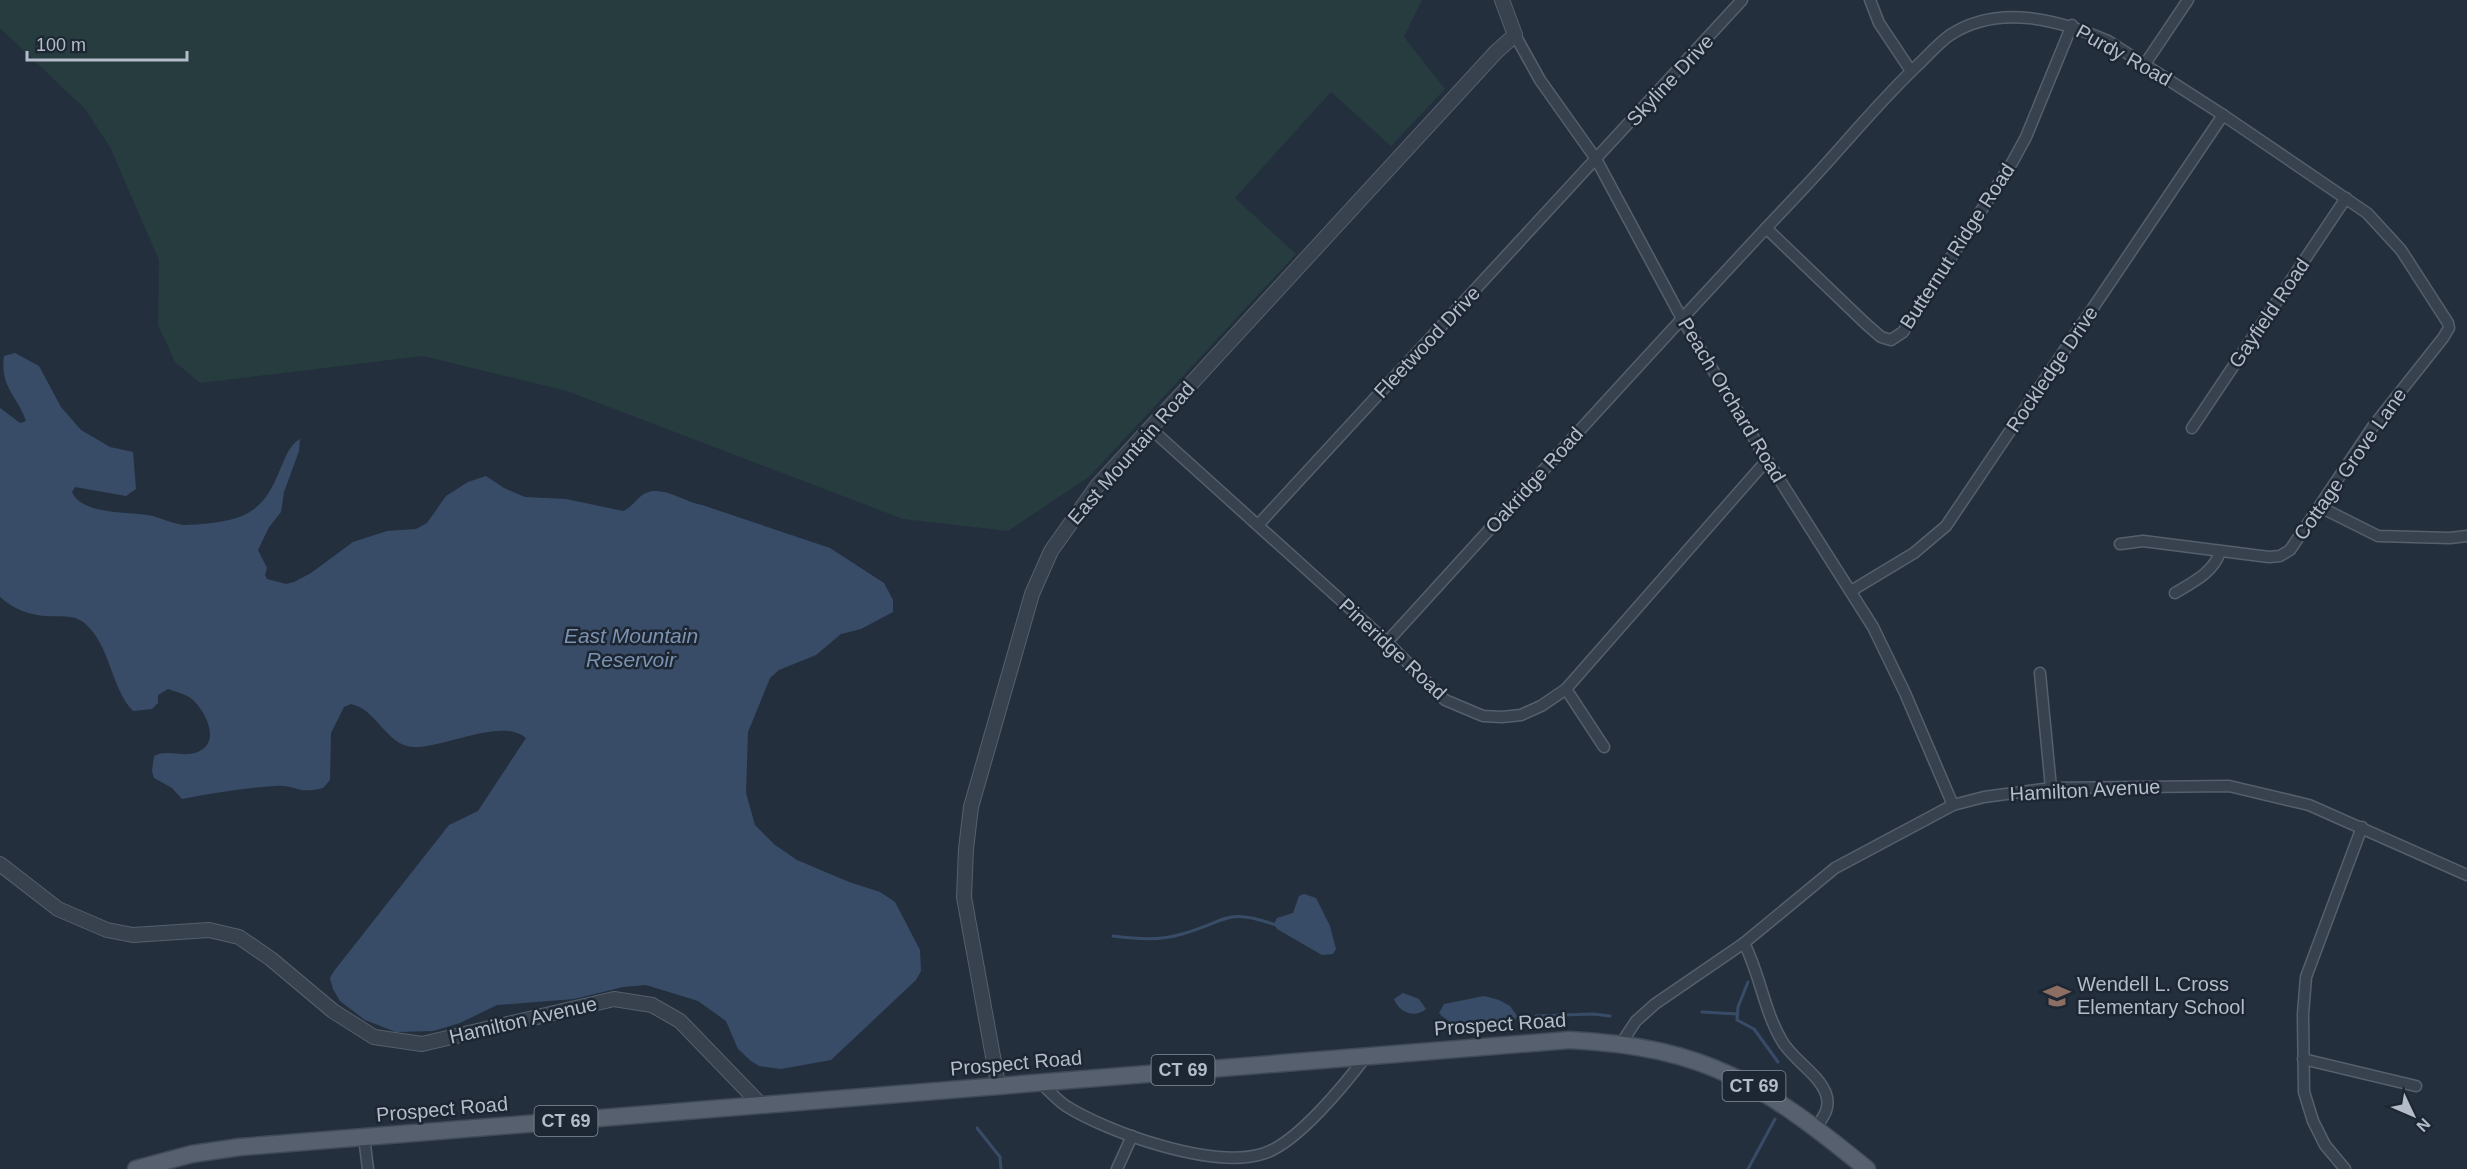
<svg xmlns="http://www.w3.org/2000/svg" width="2467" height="1169" font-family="Helvetica,sans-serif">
	<rect width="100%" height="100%" fill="#242f3e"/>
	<!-- green -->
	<path fill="#263c3f" d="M0,0h1422l-18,37 41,52 -54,57 -60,-54 -96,106 61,56 -206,222 -82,55 -105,-12 -336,-128 -144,-35 -223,27 -25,-21 -17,-37 1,-65 -49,-113 -25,-38 -85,-81z"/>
	<!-- water -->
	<g fill="#394c67">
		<path d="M15,353l24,13 22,41 20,23 29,17 23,5 3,37 -10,7 -51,-9 -3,5c10,24 59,19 81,24 10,3 21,8 31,9 14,0 47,-3 60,-10 38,-18 34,-64 56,-76l-1,12 -15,41 -3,20 -12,15 -11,23 9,18 -2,7 2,4 19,5 8,-2 17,-9 42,-31 34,-11 29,-2 11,-6 19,-27 22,-14 18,-6 18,12 21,9 41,2 57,12c10,-4 14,-14 23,-18 16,-8 39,9 56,12l128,43 54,35 9,17v12l-32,17 -20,5 -25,21 -37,15 -9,8 -22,54 -2,61 9,32 20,20 22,15 52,22 31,10 15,10 25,48 1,21 -5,9 -85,80 -50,9 -22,-3 -8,-5 -13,-12 -12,-28 -28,-20 -52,-16 -23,2 -49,12 -77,6 -37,18 -27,8 -37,1 -31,-12 -25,-19 -7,-12 -3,-11 4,-7 115,-146 29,-14 48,-73c-23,-21 -83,10 -112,9 -28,-1 -36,-37 -63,-43l-7,3 -13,26 -1,47 -7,8c-26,7 -27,-4 -49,-2 -31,2 -62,7 -92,13l-10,-11 -18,-10 -2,-7 2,-15c13,-7 27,1 41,-3 27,-8 12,-40 -2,-53 -6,-6 -17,-8 -25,-11l-10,6v8l-6,6 -19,2c-23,-24 -22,-67 -50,-89 -10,-8 -25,-5 -36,-6 -19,-1 -33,-7 -47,-19v-189l20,15 6,-2c-9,-26 -26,-33 -22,-65z"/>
		<path d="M1304,894l12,4 14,28 6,23 -3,5 -11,1 -45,-26 -3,-5 3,-6 16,-5 6,-17z"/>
		<path d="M1403,993l16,6 7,10c-12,10 -27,3 -32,-10z"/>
		<path d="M1484,996l15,4 11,6 7,10 -2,4c-26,12 -55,15 -76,-7l5,-9z"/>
	</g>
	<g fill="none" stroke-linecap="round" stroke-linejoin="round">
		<!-- stream -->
		<g stroke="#394c67" stroke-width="3">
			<path d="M1113,936c24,3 46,5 69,-2 47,-13 43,-27 94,-9"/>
			<path d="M1748,982l-10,25 -1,13 17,9 24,33"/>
			<path d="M1702,1012l36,2"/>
			<path d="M1536,1016l57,-2 17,2"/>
			<path d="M977,1128l23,29 1,12"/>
			<path d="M1748,1169l27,-50"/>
		</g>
		<defs>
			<g id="minor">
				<path d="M1870,0l9,23 32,48"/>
				<path d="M1515,35l25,45 56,79 85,158 86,143 106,167 32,66 48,112"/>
				<path d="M2145,64l43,-64"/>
				<path d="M1766,228l99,95 16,14 10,3 12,-8 110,-171 13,-24 46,-112"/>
				<path d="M1150,428l237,214 58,58 38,16 19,1 19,-2 20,-9 25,-17 201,-229"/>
				<path d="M2192,428l154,-230"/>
				<path d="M2320,507l58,29 72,2 17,-2"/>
				<path d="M1258,525l484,-525"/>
				<path d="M1851,591l63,-38 32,-27 277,-411"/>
				<path d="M2175,593c18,-11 38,-20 45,-41"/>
				<path d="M1387,642c138,-151 274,-303 415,-452 40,-42 76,-88 119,-128 9,-9 19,-20 29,-27 49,-32 110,-15 158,6l115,74 144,98 34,37 47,73 1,5 -6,10 -69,87 -84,125 -10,6 -11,1 -126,-16 -23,3"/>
				<path d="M2040,673l11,115"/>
				<path d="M1566,689l38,58"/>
				<path d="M1744,943c16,31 20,68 38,98 11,19 37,33 44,53 5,14 -3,23 -10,34"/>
				<path d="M1622,1042l14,-21 19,-17 89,-61 91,-75 118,-63 31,-8 67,-9 178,-2 80,19 158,70"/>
				<path d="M2303,1059l113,27"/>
				<path d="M1039,1081c9,9 17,18 27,25 43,27 146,63 196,48 34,-9 84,-71 105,-99"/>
				<path d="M364,1137l4,32"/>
				<path d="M1117,1169l15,-33"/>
				<path d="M2345,1169l-20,-24 -12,-24 -9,-29 -1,-78 3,-37 56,-150"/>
			</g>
			<g id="tertiary">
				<path d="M0,864l58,45 49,21 26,5 76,-5 30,7 32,22 62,52 41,26 48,7 192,-45 38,6 28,16 81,84"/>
				<path d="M998,1084l-34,-187 2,-48 5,-42 61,-213 19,-43 46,-65 399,-434 19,-17 -13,-35"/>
			</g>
			<path id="primary" d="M136,1169l56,-15 48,-7 1330,-107c137,7 194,45 297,129"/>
		</defs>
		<!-- minor casing -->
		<use href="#minor" stroke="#565f6c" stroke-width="13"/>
		<!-- tertiary casing -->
		<use href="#tertiary" stroke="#565f6c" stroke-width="16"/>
		<!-- primary casing -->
		<use href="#primary" stroke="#414a57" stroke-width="19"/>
		<!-- minor -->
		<use href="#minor" stroke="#38414e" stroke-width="10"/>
		<!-- tertiary -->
		<use href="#tertiary" stroke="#38414e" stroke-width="14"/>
		<!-- primary -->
		<use href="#primary" stroke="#56606e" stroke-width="16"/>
	</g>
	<!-- icons -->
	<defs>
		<symbol id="school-bare" viewBox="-9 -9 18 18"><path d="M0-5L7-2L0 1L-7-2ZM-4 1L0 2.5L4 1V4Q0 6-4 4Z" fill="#8d6e63" stroke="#1d2633" stroke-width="2.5" paint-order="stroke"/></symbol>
	</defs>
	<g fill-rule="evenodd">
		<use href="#school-bare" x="2038" y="977" width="38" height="38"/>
	</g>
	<g text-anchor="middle" stroke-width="5" stroke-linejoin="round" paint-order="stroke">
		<!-- shield labels -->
		<g fill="#1d2633" stroke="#878f9c" stroke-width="1.5">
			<rect x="1151.5" y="1055" width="63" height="30" rx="4.5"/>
			<rect x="1722.5" y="1071" width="63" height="30" rx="4.5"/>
			<rect x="534.5" y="1106" width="63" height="30" rx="4.5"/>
		</g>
		<g font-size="18" font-weight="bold" fill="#b4bcc9">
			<text x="1183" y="1076">CT 69</text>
			<text x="1754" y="1092">CT 69</text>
			<text x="566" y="1127">CT 69</text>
		</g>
		<!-- street labels -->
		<g font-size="20" fill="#b4bcc9" stroke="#1d2633">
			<text transform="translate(2124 55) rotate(29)" y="7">Purdy Road</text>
			<text transform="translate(1670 80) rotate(-47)" y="7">Skyline Drive</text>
			<text transform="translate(1957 246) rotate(-57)" y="7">Butternut Ridge Road</text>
			<text transform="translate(2269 313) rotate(-56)" y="7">Gayfield Road</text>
			<text transform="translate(1427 342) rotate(-47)" y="7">Fleetwood Drive</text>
			<text transform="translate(2052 369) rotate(-56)" y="7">Rockledge Drive</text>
			<text transform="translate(1732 400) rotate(59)" y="7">Peach Orchard Road</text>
			<text transform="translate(1131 453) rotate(-49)" y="7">East Mountain Road</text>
			<text transform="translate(2350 464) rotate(-55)" y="7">Cottage Grove Lane</text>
			<text transform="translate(1534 480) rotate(-48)" y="7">Oakridge Road</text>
			<text transform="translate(1393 649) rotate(43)" y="7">Pineridge Road</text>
			<text transform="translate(2085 790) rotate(-3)" y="7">Hamilton Avenue</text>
			<text transform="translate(523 1020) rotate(-13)" y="7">Hamilton Avenue</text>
			<text transform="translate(1500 1024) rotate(-4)" y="7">Prospect Road</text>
			<text transform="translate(1016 1063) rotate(-5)" y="7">Prospect Road</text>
			<text transform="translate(442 1109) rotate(-5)" y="7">Prospect Road</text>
		</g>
		<!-- poi labels -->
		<g font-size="20" fill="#b4bcc9" stroke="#1d2633" text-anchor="start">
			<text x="2077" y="991">Wendell L. Cross<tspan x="2077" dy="23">Elementary School</tspan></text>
		</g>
		<!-- water labels -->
		<g font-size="21" font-style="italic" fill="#7c92b1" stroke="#1d2633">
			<text x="631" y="643">East Mountain<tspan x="631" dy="24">Reservoir</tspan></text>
		</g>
	</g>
	<!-- north arrow -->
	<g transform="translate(2413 1115) rotate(134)" stroke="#1d2633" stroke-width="4.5" paint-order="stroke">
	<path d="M0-4.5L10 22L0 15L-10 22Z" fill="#b4bcc9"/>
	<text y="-9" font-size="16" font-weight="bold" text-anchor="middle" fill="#b4bcc9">N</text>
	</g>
	<!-- scale -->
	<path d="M27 51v9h160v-9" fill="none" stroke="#b4bcc9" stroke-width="3"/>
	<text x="36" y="51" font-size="18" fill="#b4bcc9" stroke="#1d2633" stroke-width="4.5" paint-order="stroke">100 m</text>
</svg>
